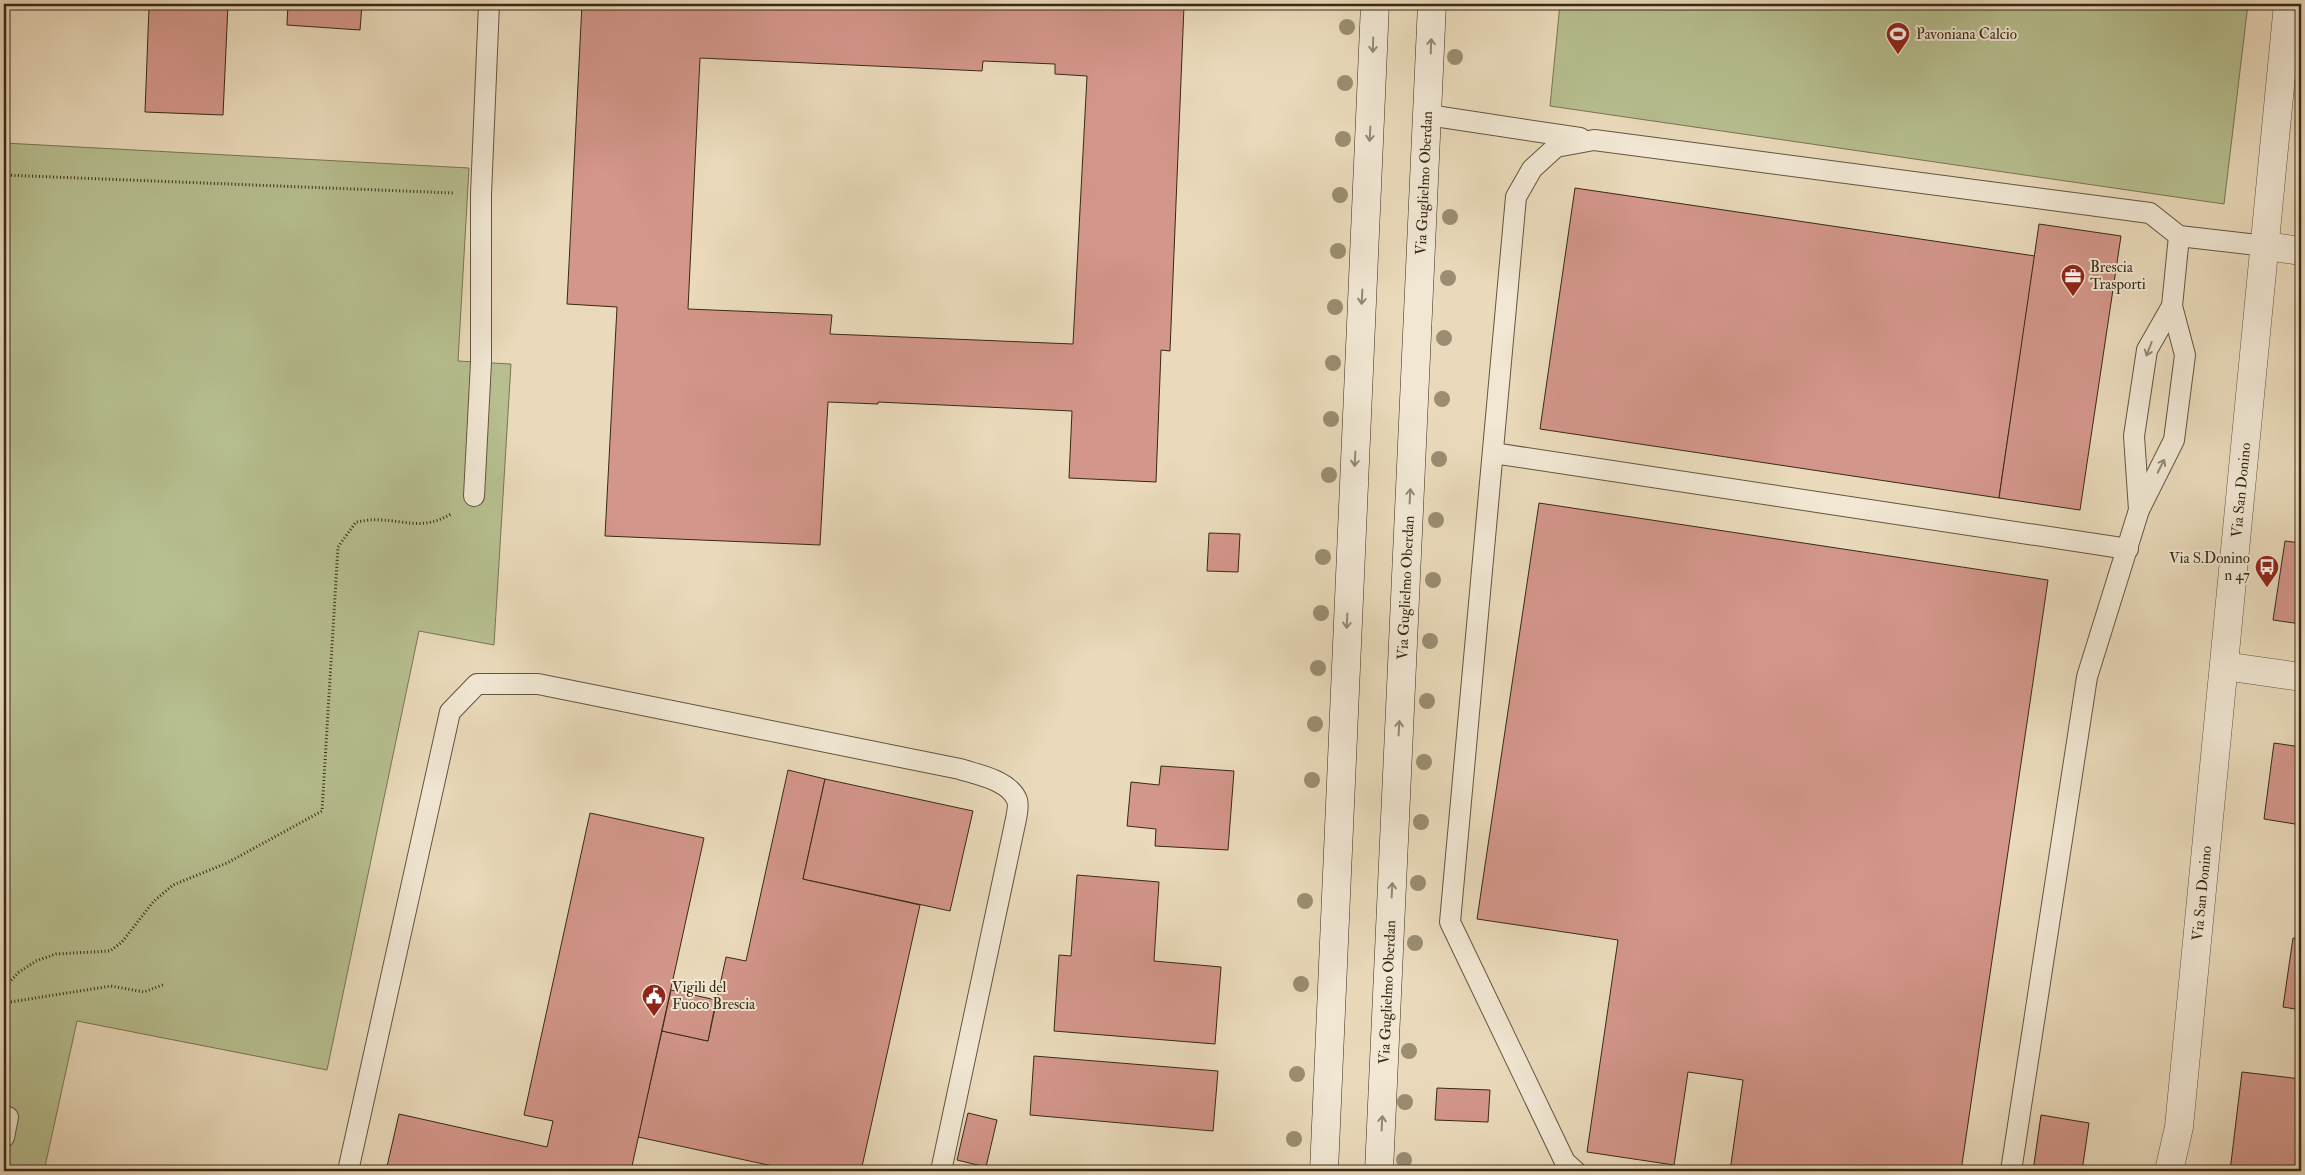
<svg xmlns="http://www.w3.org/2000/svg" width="2305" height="1175" font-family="'IM FELL Double Pica',serif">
	<rect width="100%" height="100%" fill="#eadabb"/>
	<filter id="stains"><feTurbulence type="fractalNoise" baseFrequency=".004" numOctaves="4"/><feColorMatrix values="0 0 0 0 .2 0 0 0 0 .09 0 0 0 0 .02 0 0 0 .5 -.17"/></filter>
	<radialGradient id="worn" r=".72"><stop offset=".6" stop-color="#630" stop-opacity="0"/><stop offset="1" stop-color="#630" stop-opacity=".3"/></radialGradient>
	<!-- green -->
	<g fill="#b7bf90" stroke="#787453">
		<path d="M1560,4h688l-24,200 -674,-98z"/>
		<path d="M4,143l465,25 -11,193 53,3 -17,281 -75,-14 -92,439 -250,-49 -33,150h-40z"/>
	</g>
	<!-- building -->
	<g fill="#d3968a" stroke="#382916" fill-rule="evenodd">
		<path d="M82,4h146l-5,111 -78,-3 4,-105z"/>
		<path d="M288,4h74l-2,26 -73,-5z"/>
		<path d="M582,4h564l38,2 -14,345 -9,-1 -5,132 -87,-4 3,-67 -194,-9v2l-50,-2 -8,143 -215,-9 12,-229 -50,-3zM700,58l282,13 1,-10 72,3v10l32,2 -14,268 -243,-10 2,-19 -144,-6z"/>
		<path d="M1575,188l460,68 -36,242 -459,-69z"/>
		<path d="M2039,224l82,12 -41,274 -81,-12z"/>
		<path d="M1539,503l509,77 -87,591h-231l13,-91 -55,-8 -14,93 -87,-13 31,-212 -141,-21z"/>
		<path d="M1209,533l31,1 -2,38 -31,-1z"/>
		<path d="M2285,541l16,2v81l-28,-4z"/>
		<path d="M2274,743l27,4v78l-37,-6z"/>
		<path d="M1161,766l73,5 -6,79 -73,-4 1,-17 -29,-3 4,-44 28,3z"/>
		<path d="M788,770l37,9 -22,100 117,26 -59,266h-65l-158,-34 24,-106 46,10 18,-84 20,4z"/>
		<path d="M825,779l148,32 -23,100 -147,-32z"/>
		<path d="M590,813l114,25 -72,328 24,5h-270l13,-57 148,33 6,-26 -29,-6z"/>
		<path d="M1077,875l82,7 -5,79 67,6 -6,77 -161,-13 5,-76 12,1z"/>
		<path d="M2293,938l8,2v70l-18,-3z"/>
		<path d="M671,990l45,10 -8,41 -46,-10z"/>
		<path d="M1034,1056l184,15 -5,60 -183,-16z"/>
		<path d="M2242,1072l59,7v92h-71z"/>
		<path d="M1437,1088l53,2 -2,32 -53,-2z"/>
		<path d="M968,1113l29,7 -11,47 -29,-7z"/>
		<path d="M2041,1115l48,8 -7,48h-49z"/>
	</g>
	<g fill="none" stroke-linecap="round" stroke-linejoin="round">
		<defs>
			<g id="lane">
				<path d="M1428,115l152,23"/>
				<path d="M2179,236l87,10"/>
				<path d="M1493,453l635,96"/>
				<path d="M474,496l7,-134v-168l8,-190"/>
				<path d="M2139,510l-5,-74 13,-86 25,-44"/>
				<path d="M4,1137l4,-20"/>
				<path d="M348,1171l102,-459 27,-28h61l422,85c18,6 49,11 57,31 2,5 0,13 -1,19l-75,352"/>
				<path d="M1575,1171l-10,-9 -115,-240 66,-725 16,-28 24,-22 38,-7 556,73 29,23 -7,70 13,49 -11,85 -35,70 -52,167 -76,494"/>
			</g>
			<g id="street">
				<path d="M2266,246l35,5"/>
				<path d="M2224,666l77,11"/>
				<path id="s1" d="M2169,1171l10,-44 109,-1123"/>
			</g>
			<g id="secondary">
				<path d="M1324,1171l51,-1167"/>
				<path id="s2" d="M1379,1171l53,-1167"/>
			</g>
		</defs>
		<!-- lane casing -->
		<use href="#lane" stroke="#64553f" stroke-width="22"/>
		<!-- street casing -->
		<use href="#street" stroke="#64553f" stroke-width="29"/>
		<!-- secondary casing -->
		<use href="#secondary" stroke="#382916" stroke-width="29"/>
		<!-- path -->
		<g stroke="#382916" stroke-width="3" stroke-dasharray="1 2.5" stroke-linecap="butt">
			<path d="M4,175l449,18"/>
			<path d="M4,988l15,-16 17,-11 20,-7 54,-3 12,-9 31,-40 20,-17 54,-22 95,-52 16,-264 18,-25c8,-1 16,-3 24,-2 28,1 44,10 71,-6"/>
			<path d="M4,1003l107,-17 33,6 21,-8"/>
		</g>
		<!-- lane -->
		<use href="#lane" stroke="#f1e7d3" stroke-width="20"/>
		<!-- street -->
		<use href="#street" stroke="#f1e7d3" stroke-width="28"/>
		<!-- secondary -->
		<use href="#secondary" stroke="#f1e7d3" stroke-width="28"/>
	</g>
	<!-- trees -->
	<g fill="#9a8d71">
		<circle cx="1347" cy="27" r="8"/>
		<circle cx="1455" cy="57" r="8"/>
		<circle cx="1345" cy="83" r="8"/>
		<circle cx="1343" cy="139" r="8"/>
		<circle cx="1340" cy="195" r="8"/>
		<circle cx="1450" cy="217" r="8"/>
		<circle cx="1338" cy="251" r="8"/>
		<circle cx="1448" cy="278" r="8"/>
		<circle cx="1335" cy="307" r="8"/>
		<circle cx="1444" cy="338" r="8"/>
		<circle cx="1333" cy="363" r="8"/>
		<circle cx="1442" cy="399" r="8"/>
		<circle cx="1331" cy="419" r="8"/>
		<circle cx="1439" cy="459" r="8"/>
		<circle cx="1329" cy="475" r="8"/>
		<circle cx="1436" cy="520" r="8"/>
		<circle cx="1323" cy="557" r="8"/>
		<circle cx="1433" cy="580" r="8"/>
		<circle cx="1321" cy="613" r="8"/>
		<circle cx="1430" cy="641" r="8"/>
		<circle cx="1318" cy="668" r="8"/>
		<circle cx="1427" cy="701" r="8"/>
		<circle cx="1315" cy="724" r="8"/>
		<circle cx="1424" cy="762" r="8"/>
		<circle cx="1312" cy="780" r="8"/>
		<circle cx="1421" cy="822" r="8"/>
		<circle cx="1418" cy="883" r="8"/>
		<circle cx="1305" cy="901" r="8"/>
		<circle cx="1415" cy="943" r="8"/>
		<circle cx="1301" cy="984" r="8"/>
		<circle cx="1409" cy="1051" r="8"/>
		<circle cx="1297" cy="1074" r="8"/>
		<circle cx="1405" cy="1102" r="8"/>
		<circle cx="1294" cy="1139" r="8"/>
		<circle cx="1404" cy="1160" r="8"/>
	</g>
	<!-- one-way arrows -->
	<defs><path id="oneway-shaft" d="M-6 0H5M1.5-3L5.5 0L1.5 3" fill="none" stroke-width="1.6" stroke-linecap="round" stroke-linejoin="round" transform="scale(1.25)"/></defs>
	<g stroke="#948874">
		<use href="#oneway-shaft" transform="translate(1373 45) rotate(92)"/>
		<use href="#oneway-shaft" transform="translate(1431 46) rotate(-88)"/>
		<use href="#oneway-shaft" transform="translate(1370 134) rotate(93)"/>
		<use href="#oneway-shaft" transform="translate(1362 297) rotate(93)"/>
		<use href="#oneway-shaft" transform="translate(2149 349) rotate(111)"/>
		<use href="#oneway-shaft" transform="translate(1355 459) rotate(93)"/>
		<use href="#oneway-shaft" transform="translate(2161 466) rotate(-63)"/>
		<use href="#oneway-shaft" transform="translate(1410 496) rotate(-87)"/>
		<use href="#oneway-shaft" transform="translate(1347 621) rotate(93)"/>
		<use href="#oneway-shaft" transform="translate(1399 728) rotate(-87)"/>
		<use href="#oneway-shaft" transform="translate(1392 890) rotate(-87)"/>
		<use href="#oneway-shaft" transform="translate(1382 1123) rotate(-87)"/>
	</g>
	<!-- icons -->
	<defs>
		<symbol id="stadium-pin" viewBox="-11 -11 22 30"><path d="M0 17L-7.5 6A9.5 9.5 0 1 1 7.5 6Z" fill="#8f2418" stroke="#f1e7d3"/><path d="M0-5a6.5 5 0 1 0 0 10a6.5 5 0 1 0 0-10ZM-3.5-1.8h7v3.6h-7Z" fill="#fff"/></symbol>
		<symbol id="office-pin" viewBox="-11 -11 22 30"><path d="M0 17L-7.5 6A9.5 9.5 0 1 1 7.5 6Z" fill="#8f2418" stroke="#f1e7d3"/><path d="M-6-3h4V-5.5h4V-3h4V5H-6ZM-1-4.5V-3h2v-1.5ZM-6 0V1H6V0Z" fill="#fff"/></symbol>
		<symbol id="bus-pin" viewBox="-11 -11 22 30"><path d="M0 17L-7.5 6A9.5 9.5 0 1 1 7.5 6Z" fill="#8f2418" stroke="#f1e7d3"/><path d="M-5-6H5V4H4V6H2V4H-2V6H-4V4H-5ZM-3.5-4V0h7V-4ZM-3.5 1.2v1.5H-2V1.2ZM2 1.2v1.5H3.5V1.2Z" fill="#fff"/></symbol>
		<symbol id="civic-pin" viewBox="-11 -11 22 30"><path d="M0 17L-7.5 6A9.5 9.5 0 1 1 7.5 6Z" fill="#8f2418" stroke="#f1e7d3"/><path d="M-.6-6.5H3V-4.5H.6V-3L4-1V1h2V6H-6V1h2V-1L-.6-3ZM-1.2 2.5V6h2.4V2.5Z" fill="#fff"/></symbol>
	</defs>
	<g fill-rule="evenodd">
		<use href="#stadium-pin" x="1884" y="20" width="28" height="38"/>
		<use href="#office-pin" x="2059" y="262" width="28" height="38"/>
		<use href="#bus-pin" x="2253" y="553" width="28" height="38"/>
		<use href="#civic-pin" x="640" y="982" width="28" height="38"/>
	</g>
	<g text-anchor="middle" stroke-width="4" stroke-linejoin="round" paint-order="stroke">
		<!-- poi labels -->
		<g font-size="15" fill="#382916" stroke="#f1e7d3" text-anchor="start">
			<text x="1916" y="39">Pavoniana Calcio</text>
			<text x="2090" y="272">Brescia<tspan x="2090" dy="17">Trasporti</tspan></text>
			<text x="2250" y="563" text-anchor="end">Via S.Donino<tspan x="2250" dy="17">n 47</tspan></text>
			<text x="672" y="992">Vigili del<tspan x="672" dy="17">Fuoco Brescia</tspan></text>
		</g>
		<!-- street labels -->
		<g font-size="15" fill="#382916" stroke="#f1e7d3">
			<text dy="5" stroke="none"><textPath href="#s2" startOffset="989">Via Guglielmo Oberdan</textPath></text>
			<text dy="5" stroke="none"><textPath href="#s1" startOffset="685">Via San Donino</textPath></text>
			<text dy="5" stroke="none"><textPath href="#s2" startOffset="584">Via Guglielmo Oberdan</textPath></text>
			<text dy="5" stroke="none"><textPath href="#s1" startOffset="280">Via San Donino</textPath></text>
			<text dy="5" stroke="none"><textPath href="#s2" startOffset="179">Via Guglielmo Oberdan</textPath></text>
		</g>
	</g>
	<!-- margin -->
	<rect width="2305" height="1175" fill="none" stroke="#eadabb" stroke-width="20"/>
	<rect x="5" y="5" width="2295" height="1165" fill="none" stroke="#382916" stroke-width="2.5"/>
	<rect x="10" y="10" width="2285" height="1155" fill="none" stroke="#382916"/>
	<rect width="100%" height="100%" filter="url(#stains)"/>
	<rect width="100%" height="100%" fill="url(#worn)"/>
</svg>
